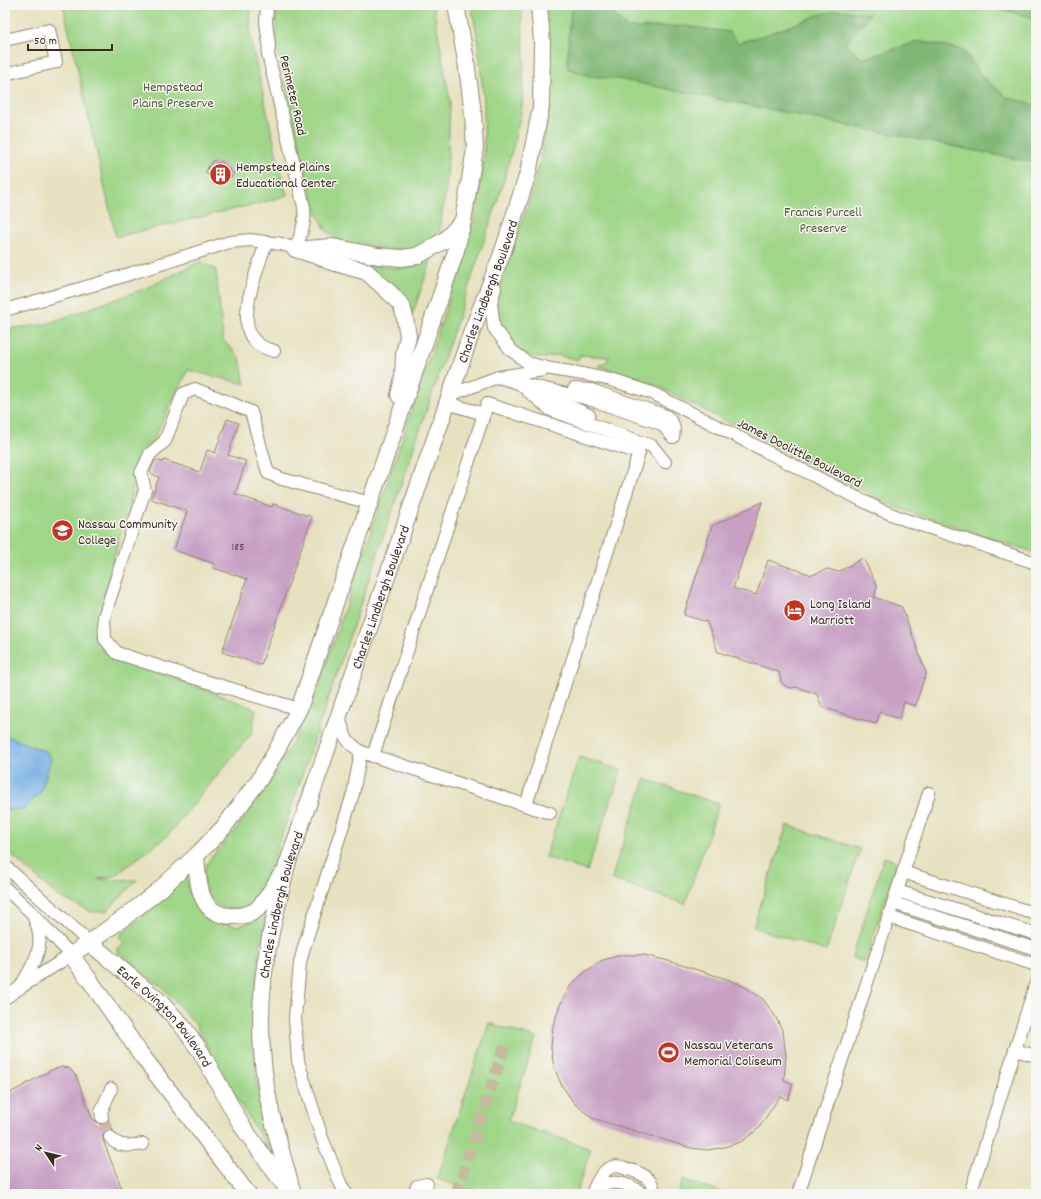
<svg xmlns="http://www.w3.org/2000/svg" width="1041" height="1199" font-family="Dekko,sans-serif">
	<rect width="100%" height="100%" fill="#f6f6f2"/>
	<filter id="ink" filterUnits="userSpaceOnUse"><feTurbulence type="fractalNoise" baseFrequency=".025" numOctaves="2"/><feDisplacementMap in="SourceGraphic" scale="8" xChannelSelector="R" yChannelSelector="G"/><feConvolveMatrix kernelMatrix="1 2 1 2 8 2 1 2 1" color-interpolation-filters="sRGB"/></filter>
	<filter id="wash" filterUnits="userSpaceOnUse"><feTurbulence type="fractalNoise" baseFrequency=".012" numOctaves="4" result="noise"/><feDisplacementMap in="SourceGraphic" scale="16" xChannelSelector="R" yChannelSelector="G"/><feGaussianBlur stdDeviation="0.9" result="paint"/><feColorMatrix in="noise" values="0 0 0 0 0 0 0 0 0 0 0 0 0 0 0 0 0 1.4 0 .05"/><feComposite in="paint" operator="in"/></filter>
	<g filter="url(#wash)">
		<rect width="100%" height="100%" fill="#e6e1be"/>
		<!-- green -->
		<g fill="#9fd688" stroke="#6d8053">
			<path d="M63,5h188l-1,31 33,147 4,12 -18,6 -153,36z"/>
			<path d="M275,5h158l17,97 -3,80 -8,50 -7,12 -16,8 -64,-6 -14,-6 -12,-10 -11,-20 -37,-156z"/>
			<path d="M471,5h50l3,51 -2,51 -9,40 -11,40 -28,84 -211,619c-7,9 -13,18 -26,19 -18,2 -34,-12 -33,-30 0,-3 -1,-6 0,-9 5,-14 17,-22 26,-33 9,-10 16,-21 24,-32 26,-36 46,-75 64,-117l145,-430 12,-45 9,-50v-63l-7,-66z"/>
			<path d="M544,5h492v548l-141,-46 -236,-120 -61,-21 8,-4 3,-5 -30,-2 1,2 -2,3 -21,-5 -12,3 -14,-2 -12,-5 -22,-27 6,-10 -6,-3 -2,-11 33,-96 11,-38 6,-34 4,-41z"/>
			<path d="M432,258l-22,63 -53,-59 37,6 18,-1z"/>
			<path d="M201,261l15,9 7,70 17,18 5,26 -57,-14 -50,100 -33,121 -3,60 154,58 -4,24 -84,102 -52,40 -18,4 39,1 -30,31 -15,1 -35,-16 -52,-47v-506l5,-7 2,-8 31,-3 104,-37z"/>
			<path d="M579,757l42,13 -34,101 -42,-14z"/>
			<path d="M645,779l74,25 -34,100 -74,-25z"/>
			<path d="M787,825l73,24 -34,102 -73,-24z"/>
			<path d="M884,857l14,5 -33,100 -13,-4z"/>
			<path d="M187,873l2,20 10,17 16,11 23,5 19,-6 12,-13 -9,39 -7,64 4,73 16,70 -6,-6 -46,-74 -27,-51 -30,-33 -48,-39 8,-6 -5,-8 36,-29z"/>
			<path d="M489,1023l47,15 -28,83 83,28 -15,45h-95l-44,-15z"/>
			<path d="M683,1180l44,14h-49z"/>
		</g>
		<!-- forest -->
		<g fill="#7fb774" stroke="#5d7049">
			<path d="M571,5h34l23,23 57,-2 44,6 9,11 39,-12 41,-16 21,-5 31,4 -25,30 17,15 58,-18 44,9 16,25 27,22 29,8v58l-418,-84 -29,-3 -22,-8z"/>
			<path d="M994,5h42v14l-35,-10z"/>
		</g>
		<!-- water -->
		<path fill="#73aee4" stroke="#576c81" d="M5,735l42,17 4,7 -10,33 -16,17 -20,1z"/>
		<g id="blocks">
			<!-- building -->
			<g fill="#c7a0c4">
				<path d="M214,160l4,4 3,-3 13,13 -8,8 -3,-3 -5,5 -13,-12 3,-3 -1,-1z"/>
				<path d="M227,419l12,4 -11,32 18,6 -11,33 37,13 1,-3 39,13 -51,148 -39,-13 25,-73 -33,-11 1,-4 -41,-14 13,-39 -36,-12 8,-22 -7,-3 -2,-3 5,-10 2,-1 6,2 1,-2 36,12 7,-22 8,3z"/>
				<path d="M762,502l-29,86 23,7 12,-35 44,15 16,-6 10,3 25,-14 14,28 -3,11 28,10 24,66 -11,33 -11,-4 -5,17 -19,-7 -4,12 -54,-17 -5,-13 -21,-7 -5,1 -6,-2 -4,-5 -2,-9 -61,-20 -11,-30 -23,-7 28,-89z"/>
				<path d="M622,955h22l21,5 65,20 17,8 16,11 12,17 8,16 3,24 -2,24 9,4 -5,16 -8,-4 -22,33 -17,13 -20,6 -14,2 -16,-2 -99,-30 -18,-15 -12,-17 -8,-19 -3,-19 2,-22 7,-21 11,-20 14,-13 18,-12z"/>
				<path d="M62,1067l7,1 7,8 17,44h2l4,4h4l4,-1 2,-3 4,10h-4l-4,2 -2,3v5l21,54h-105l-9,-3 -2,-8 -3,-1v-86l46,-26z"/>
			</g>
		</g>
	</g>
	<g filter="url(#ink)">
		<use href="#blocks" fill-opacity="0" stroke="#90866e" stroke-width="1"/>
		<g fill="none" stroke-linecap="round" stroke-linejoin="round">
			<!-- minor-tunnel -->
			<g stroke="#c4bc9e" stroke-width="12" stroke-dasharray="12 6" stroke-linecap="butt">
				<path d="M102,1117l8,20"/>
				<path d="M456,1194l49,-149"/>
			</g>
			<defs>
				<g id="minor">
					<path d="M267,5l-1,17 3,23 -1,9 36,153c2,16 -3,28 -9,42"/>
					<path d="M5,40l44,-10 7,32 -51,12"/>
					<path d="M266,242c-7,24 -28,72 -15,94 5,9 14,12 23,15"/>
					<path d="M495,288l-4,15 3,25 17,22 17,13 23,6 32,5 28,6 41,13 229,117 25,10 130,43"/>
					<path d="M5,310l102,-29 123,-39 20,-2 32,4 13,5"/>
					<path d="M498,377l21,6 70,16 73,25 11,13"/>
					<path d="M520,384l21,18 10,8 101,36 13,16"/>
					<path d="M574,389l17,1 75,26c8,8 9,10 7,21"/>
					<path d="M540,393l49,22"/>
					<path d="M450,395l48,-18 46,-7"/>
					<path d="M484,414l3,-10 152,49 -113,352"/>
					<path d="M299,709l-111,-33 -71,-23 -12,-14 -1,-22 41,-127 -4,-17 9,-19 15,-13 18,-47 12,-5 31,12 25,11 17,61 14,6 88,24"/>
					<path d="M339,718l7,20 4,5 11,9"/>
					<path d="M373,756l111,-342 -37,-11"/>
					<path d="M5,866l85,77"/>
					<path d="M903,872l133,42"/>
					<path d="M5,888l27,25 39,42 -50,32 -16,11"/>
					<path d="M897,891l139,43"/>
					<path d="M893,903l143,46"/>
					<path d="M889,917l147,48"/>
					<path d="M22,984c13,-22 25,-40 12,-66"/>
					<path d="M1015,1050l21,6"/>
					<path d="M102,1117l-1,-5 10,-23"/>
					<path d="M110,1137c7,11 21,9 33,7"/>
					<path d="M593,1192c12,-15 37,-10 49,2"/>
					<path d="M347,1194l-6,-9 -19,-47 -24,-77 -3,-43 5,-55 4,-16 49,-153 8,-42 189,61"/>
					<path d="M414,1194l3,-8 10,-2"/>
					<path d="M592,1194c4,-10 9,-23 20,-27 5,-2 10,0 15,2 13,3 27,9 27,25"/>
					<path d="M798,1194l131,-401"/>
					<path d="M970,1194l66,-211"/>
				</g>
				<g id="major">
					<path d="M295,249l28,9 6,3 38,11 24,22 11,12 3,12 3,18 -4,18 -1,24 -4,17"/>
					<path d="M306,249l27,-2 45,9 24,2 15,-2 28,-16 18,-19"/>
					<path d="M196,856c2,26 2,60 37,60 8,0 17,-1 23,-6 9,-7 19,-26 25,-35"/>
					<path id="s1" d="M90,943l68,57 23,24 20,28 41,74 46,64"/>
					<path d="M248,1194l-108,-141 -49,-71 -20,-27 54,-38 33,-26 38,-35 27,-28 36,-48 16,-27 24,-44 156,-455 8,-33 12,-72 -2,-36 -7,-52 -10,-56"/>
					<path id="s2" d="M293,1194c-7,-27 -16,-55 -22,-82 -10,-43 -12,-88 -8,-130 4,-40 15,-78 24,-117l163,-470 22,-64 31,-80 25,-78 13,-66 1,-65 -3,-37"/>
				</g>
			</defs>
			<!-- minor casing -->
			<use href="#minor" stroke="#90866e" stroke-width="14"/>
			<!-- major casing -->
			<use href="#major" stroke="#90866e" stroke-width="18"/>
			<!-- minor -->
			<use href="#minor" stroke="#fff" stroke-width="12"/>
			<!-- major -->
			<use href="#major" stroke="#fff" stroke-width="16"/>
		</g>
	</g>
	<!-- icons -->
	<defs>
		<symbol id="building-disc" viewBox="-11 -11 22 22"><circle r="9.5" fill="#c8321e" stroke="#f6f6f2"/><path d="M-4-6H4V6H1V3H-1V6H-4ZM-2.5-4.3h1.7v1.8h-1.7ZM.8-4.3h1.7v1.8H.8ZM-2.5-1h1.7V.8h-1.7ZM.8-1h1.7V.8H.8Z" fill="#fff"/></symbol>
		<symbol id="university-disc" viewBox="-11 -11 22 22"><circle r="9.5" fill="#c8321e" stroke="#f6f6f2"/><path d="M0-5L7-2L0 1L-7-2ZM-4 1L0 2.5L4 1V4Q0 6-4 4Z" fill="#fff"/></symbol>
		<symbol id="hotel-disc" viewBox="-11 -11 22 22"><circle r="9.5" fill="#c8321e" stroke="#f6f6f2"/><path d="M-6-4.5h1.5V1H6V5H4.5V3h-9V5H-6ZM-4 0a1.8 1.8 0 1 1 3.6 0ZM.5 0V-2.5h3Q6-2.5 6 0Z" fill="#fff"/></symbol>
		<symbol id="stadium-disc" viewBox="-11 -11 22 22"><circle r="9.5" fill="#c8321e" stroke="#f6f6f2"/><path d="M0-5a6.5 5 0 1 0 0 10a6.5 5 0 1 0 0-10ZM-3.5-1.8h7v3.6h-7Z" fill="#fff"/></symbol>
	</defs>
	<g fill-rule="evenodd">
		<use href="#building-disc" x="208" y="162" width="25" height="25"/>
		<use href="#university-disc" x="50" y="518" width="25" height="25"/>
		<use href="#hotel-disc" x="782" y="598" width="25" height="25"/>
		<use href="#stadium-disc" x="656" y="1040" width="25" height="25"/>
	</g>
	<g text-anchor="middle" stroke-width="3" stroke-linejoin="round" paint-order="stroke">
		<!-- number labels -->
		<g font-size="12" fill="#5e4848">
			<text x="238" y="550">185</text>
		</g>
		<!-- park labels -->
		<g font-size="14" fill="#545538" stroke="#f6f6f2">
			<text x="173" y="91">Hempstead<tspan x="173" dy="16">Plains Preserve</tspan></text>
			<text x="823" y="216">Francis Purcell<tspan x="823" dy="16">Preserve</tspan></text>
		</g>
		<!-- street labels -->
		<g font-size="14" fill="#3b2a1e" stroke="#f6f6f2">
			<text transform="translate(294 95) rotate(77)" y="5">Perimeter Road</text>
			<text dy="5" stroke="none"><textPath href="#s2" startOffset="943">Charles Lindbergh Boulevard</textPath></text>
			<text transform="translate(800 452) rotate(27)" y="5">James Doolittle Boulevard</text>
			<text dy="5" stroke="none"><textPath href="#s2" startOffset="619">Charles Lindbergh Boulevard</textPath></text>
			<text dy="5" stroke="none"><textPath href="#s2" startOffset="295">Charles Lindbergh Boulevard</textPath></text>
			<text dy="5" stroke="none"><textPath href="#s1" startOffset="105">Earle Ovington Boulevard</textPath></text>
		</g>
		<!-- poi labels -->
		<g font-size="14" fill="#3b2a1e" stroke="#f6f6f2" text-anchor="start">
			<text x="236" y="171">Hempstead Plains<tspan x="236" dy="16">Educational Center</tspan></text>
			<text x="78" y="528">Nassau Community<tspan x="78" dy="16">College</tspan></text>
			<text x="810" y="608">Long Island<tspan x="810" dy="16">Marriott</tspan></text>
			<text x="684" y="1049">Nassau Veterans<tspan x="684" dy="16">Memorial Coliseum</tspan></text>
		</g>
	</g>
	<!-- margin -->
	<rect width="1041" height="1199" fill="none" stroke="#f6f6f2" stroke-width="20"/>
	<!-- north arrow -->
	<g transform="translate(46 1153) rotate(305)" stroke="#f6f6f2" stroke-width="3" paint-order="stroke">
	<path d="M0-3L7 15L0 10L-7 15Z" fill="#3b2a1e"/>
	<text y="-6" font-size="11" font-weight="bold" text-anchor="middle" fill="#3b2a1e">N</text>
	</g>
	<!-- scale -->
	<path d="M28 44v6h84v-6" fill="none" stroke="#3b2a1e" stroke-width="2"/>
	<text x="34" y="44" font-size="12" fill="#3b2a1e" stroke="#f6f6f2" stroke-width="3" paint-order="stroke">50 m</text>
</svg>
